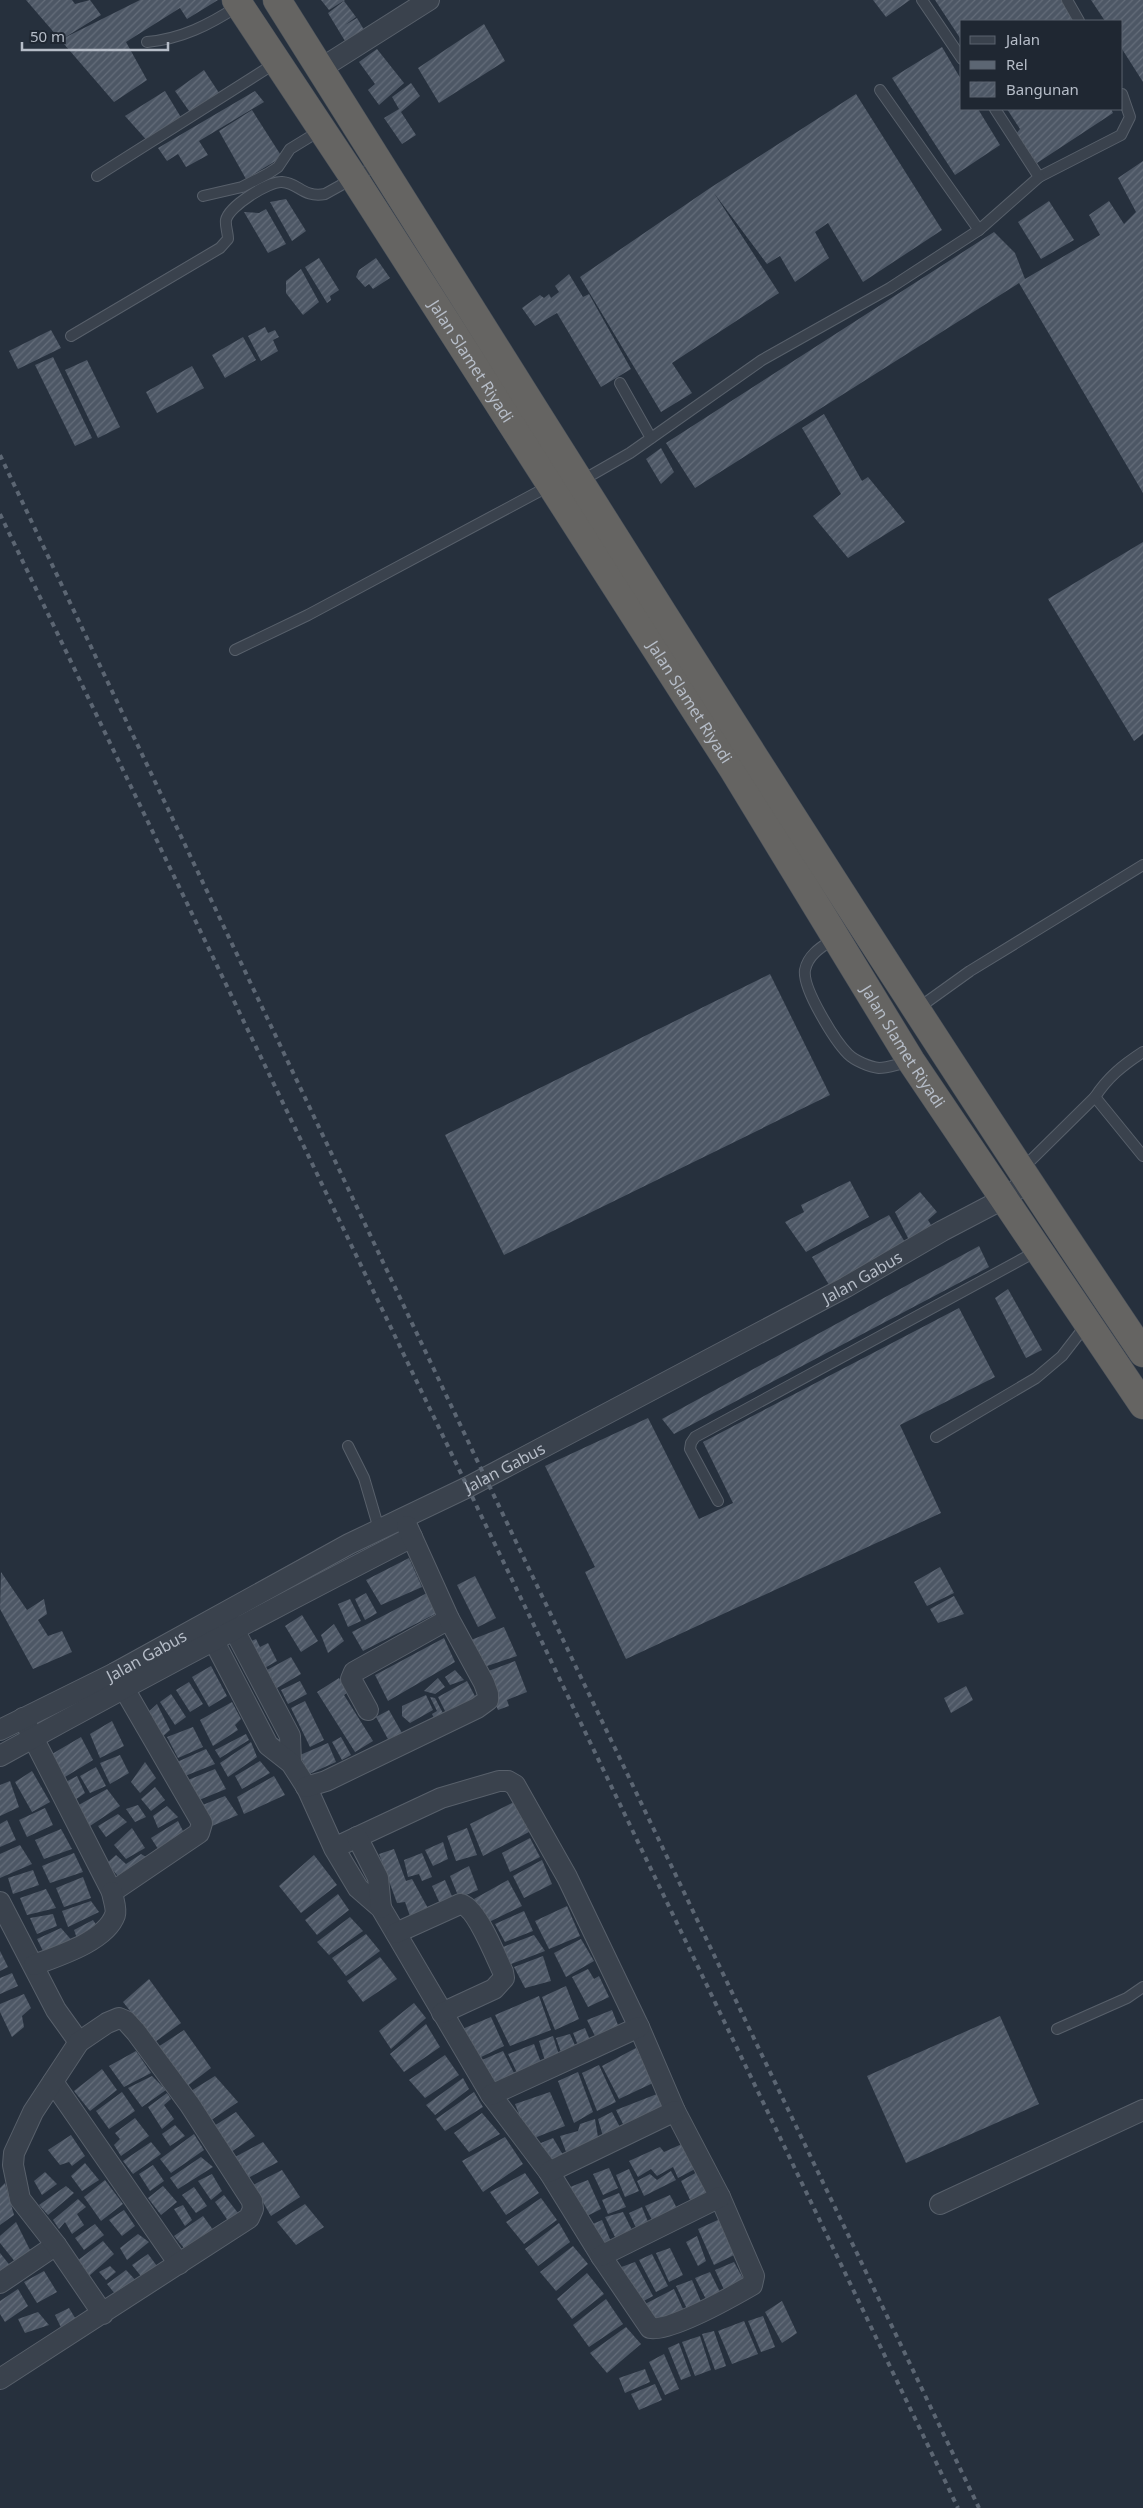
<svg xmlns="http://www.w3.org/2000/svg" width="1143" height="2508" font-family="'Noto Sans',sans-serif">
	<defs>
		<pattern id="building-hatch" width="6" height="6" patternUnits="userSpaceOnUse" patternTransform="scale(1.25)"><rect width="6" height="6" fill="#4d5765"/><path d="M-1 1l2-2M0 6l6-6M5 7l2-2" fill="none" stroke="#646d7a"/></pattern>
	</defs>
	<rect width="100%" height="100%" fill="#26303d"/>
	<!-- building -->
	<g fill="url(#building-hatch)">
		<path d="M26,0h46l3,4 15,-4 11,15 -37,23 76,-38h78l-31,19 -7,-11 -54,34 21,38 -33,22z"/>
		<path d="M321,0h24l-16,10z"/>
		<path d="M873,0h37l-24,17z"/>
		<path d="M935,0h127l13,21h-113v20z"/>
		<path d="M1091,0h52v82l-21,-33v-28h-17z"/>
		<path d="M344,1l12,16 -11,8 12,-7 10,17 -19,11 -20,-33z"/>
		<path d="M484,24l21,37 -66,42 -21,-35z"/>
		<path d="M942,47l20,34v28h16l22,36 -45,30 -63,-97z"/>
		<path d="M377,49l27,34 -25,22 -11,-15 7,-6 -16,-22z"/>
		<path d="M204,70l19,29 -29,19 -19,-27z"/>
		<path d="M411,83l9,13 -19,16 15,23 -14,9 -18,-26 15,-9 -7,-12z"/>
		<path d="M165,91l20,33 -34,21 -26,-29z"/>
		<path d="M255,91l9,11 -65,39 9,14 -22,12 -8,-13 -11,7 -9,-13z"/>
		<path d="M856,94l86,136 -79,52 -35,-59 -13,9 14,26 -34,24 -15,-26 -13,8 -53,-71 65,100 -107,70 20,30 -31,19 -81,-135 130,-89z"/>
		<path d="M1007,109h104l2,4 -76,50 -21,-29 4,-5z"/>
		<path d="M252,110l30,47 -36,22 -27,-48z"/>
		<path d="M1143,161v332l-124,-210 -324,205 -29,-45 328,-211 21,21 10,26 75,-44 -11,-20 20,-14 15,23 12,-12 -18,-34z"/>
		<path d="M286,199l20,32 -14,10 -22,-39z"/>
		<path d="M1049,201l25,39 -33,19 -23,-37z"/>
		<path d="M266,209l20,35 -18,9 -24,-41 15,1z"/>
		<path d="M319,258l20,32 -9,6 1,4 -4,3 -22,-36z"/>
		<path d="M376,258l14,20 -17,11 -4,-5 -4,3 -9,-10 3,-7z"/>
		<path d="M301,269l18,33 -16,13 -17,-22v-12z"/>
		<path d="M569,274l14,23 6,-3 42,75 -30,18 -44,-74 -22,13 -13,-18 18,-13 4,3 5,-4 2,4 8,-6 -4,-6z"/>
		<path d="M265,327l3,6 7,-3 4,7 -6,3 5,11 -17,10 -13,-25z"/>
		<path d="M51,330l10,18 -43,21 -9,-18z"/>
		<path d="M243,337l13,23 -31,18 -13,-23z"/>
		<path d="M53,357l39,81 -17,8 -40,-81z"/>
		<path d="M87,360l33,67 -22,11 -33,-68z"/>
		<path d="M192,366l12,22 -47,25 -11,-21z"/>
		<path d="M824,414l38,67 6,-4 37,45 -57,36 -35,-42 28,-22 -39,-66z"/>
		<path d="M661,448l13,24 -13,12 -15,-25z"/>
		<path d="M1143,542v192l-9,7 -86,-142z"/>
		<path d="M770,974l60,121 -326,160 -59,-120z"/>
		<path d="M850,1181l19,36 -63,35 -21,-30 19,-10 -3,-7z"/>
		<path d="M920,1192l17,20 -9,8 5,8 -23,14 -15,-30z"/>
		<path d="M889,1215l17,29 -75,44 -19,-31z"/>
		<path d="M979,1246l10,21 -315,167 -12,-15z"/>
		<path d="M1008,1289l34,61 -16,8 -31,-60z"/>
		<path d="M959,1308l36,69 -95,48 41,88 -315,146 -41,-87 10,-5 -50,-101 103,-48 51,101 34,-16 -30,-61z"/>
		<path d="M409,1558l13,29 -41,18 -15,-25z"/>
		<path d="M940,1567l14,26 -27,13 -13,-24z"/>
		<path d="M1,1572l26,38 17,-11 3,15 -9,6 10,16 14,-5 10,21 -39,17 -33,-60z"/>
		<path d="M475,1576l21,42 -18,9 -21,-42z"/>
		<path d="M366,1593l11,20 -12,7 -10,-21z"/>
		<path d="M427,1593l10,20 -74,38 -11,-19z"/>
		<path d="M954,1596l10,18 -26,9 -8,-14z"/>
		<path d="M350,1599l11,22 -13,6 -10,-23z"/>
		<path d="M302,1615l16,26 -17,11 -16,-26z"/>
		<path d="M334,1624l10,17 -16,12 -7,-18z"/>
		<path d="M504,1627l13,29 -33,11 -13,-27z"/>
		<path d="M444,1638l11,24 -67,39 -13,-26z"/>
		<path d="M256,1639l4,8 8,-4 9,18 -16,9 -14,-27z"/>
		<path d="M291,1657l10,17 -24,14 -10,-18z"/>
		<path d="M515,1661l12,31 -20,8 2,6 -11,4 -15,-37z"/>
		<path d="M211,1666l16,30 -18,11 -17,-30z"/>
		<path d="M455,1670l9,10 -14,5 -5,-8z"/>
		<path d="M339,1678l9,14 -4,3 29,46 -18,11 -38,-60z"/>
		<path d="M438,1678l7,9 -10,7 -11,-3z"/>
		<path d="M300,1681l7,13 -19,10 -7,-14z"/>
		<path d="M467,1681l10,19 -30,15 -9,-18z"/>
		<path d="M189,1682l14,22 -13,8 -14,-22z"/>
		<path d="M966,1686l7,14 -22,13 -7,-15z"/>
		<path d="M171,1694l15,23 -11,8 -15,-23z"/>
		<path d="M426,1695l7,15 -23,13 -8,-7v-10z"/>
		<path d="M430,1697l5,1 11,21 -9,5 -5,-10 5,-3z"/>
		<path d="M305,1701l19,39 -14,7 -19,-39z"/>
		<path d="M232,1702l9,17 -6,6 3,5 -25,16 -13,-26z"/>
		<path d="M157,1704l13,26 -10,9 -15,-24z"/>
		<path d="M389,1710l13,23 -13,8 -13,-24z"/>
		<path d="M112,1721l12,25 -24,12 -10,-24z"/>
		<path d="M193,1727l10,20 -25,11 -11,-21z"/>
		<path d="M246,1734l3,6 -29,18 -5,-8z"/>
		<path d="M81,1737l12,23 -28,17 -13,-23z"/>
		<path d="M341,1737l10,18 -9,5 -10,-18z"/>
		<path d="M251,1742l6,15 -29,20 -8,-14z"/>
		<path d="M328,1743l8,19 -27,12 -9,-19z"/>
		<path d="M206,1749l9,15 -30,12 -8,-14z"/>
		<path d="M120,1755l9,18 -19,11 -10,-21z"/>
		<path d="M260,1761l10,12 -28,16 -7,-13z"/>
		<path d="M145,1762l11,16 -16,15 -9,-11z"/>
		<path d="M96,1767l10,19 -16,7 -10,-17z"/>
		<path d="M215,1769l11,20 -27,11 -11,-20z"/>
		<path d="M32,1771l18,31 -18,10 -17,-30z"/>
		<path d="M77,1776l8,17 -13,9 -10,-18z"/>
		<path d="M274,1776l11,19 -41,19 -7,-17z"/>
		<path d="M10,1781l9,26 -19,9v-31z"/>
		<path d="M155,1787l10,13 -14,11 -10,-12z"/>
		<path d="M107,1789l13,17 -30,20 -13,-20z"/>
		<path d="M225,1796l13,19 -26,11 -12,-20z"/>
		<path d="M514,1802l15,30 -46,24 -13,-32z"/>
		<path d="M138,1805l8,12 -11,5 -9,-13z"/>
		<path d="M167,1806l11,11 -20,11 -5,-12z"/>
		<path d="M45,1808l8,17 -26,12 -8,-17z"/>
		<path d="M118,1814l9,8 -21,15 -8,-11z"/>
		<path d="M7,1820l9,20 -16,7v-23z"/>
		<path d="M178,1821l8,16 -24,18 -11,-17z"/>
		<path d="M132,1828l13,20 -19,11 -12,-14z"/>
		<path d="M467,1828l10,27 -21,6 -9,-25z"/>
		<path d="M61,1829l11,20 -28,10 -9,-19z"/>
		<path d="M530,1838l10,19 -30,15 -8,-19z"/>
		<path d="M443,1842l5,17 -15,7 -8,-16z"/>
		<path d="M20,1845l12,19 -32,14v-24z"/>
		<path d="M394,1849l12,32 6,-2 18,33 -19,7 -6,-17 -8,1 -18,-49z"/>
		<path d="M74,1853l9,19 -33,11 -8,-17z"/>
		<path d="M422,1853l10,24 -10,4 -3,-7 -11,3 -4,-17z"/>
		<path d="M141,1854l12,7 -31,20 -15,-18 9,-8 10,9z"/>
		<path d="M314,1855l23,30 -36,28 -22,-27z"/>
		<path d="M542,1860l10,24 -28,14 -11,-22z"/>
		<path d="M469,1866l9,24 -19,8 -9,-22z"/>
		<path d="M33,1870l6,15 -26,9 -5,-16z"/>
		<path d="M83,1877l8,21 -27,9 -8,-19z"/>
		<path d="M445,1880l9,21 -13,5 -9,-20z"/>
		<path d="M508,1880l14,26 -35,17 -13,-24z"/>
		<path d="M46,1889l10,19 -29,7 -7,-17z"/>
		<path d="M338,1894l11,16 -32,25 -12,-15z"/>
		<path d="M91,1901l8,11 -31,15 -6,-16z"/>
		<path d="M567,1906l13,30 -31,13 -14,-28z"/>
		<path d="M524,1911l9,20 -28,11 -10,-18z"/>
		<path d="M53,1914l4,12 -20,8 -7,-16z"/>
		<path d="M350,1917l13,14 -34,24 -12,-13z"/>
		<path d="M93,1920l6,9 -21,12 -4,-11z"/>
		<path d="M61,1928l13,15 -29,12 -8,-16z"/>
		<path d="M366,1934l14,17 -34,25 -14,-18z"/>
		<path d="M534,1935l11,16 -34,13 -8,-17z"/>
		<path d="M581,1939l13,22 -28,16 -12,-24z"/>
		<path d="M0,1951l8,16 -8,4z"/>
		<path d="M543,1956l8,25 -26,7 -11,-21z"/>
		<path d="M380,1957l17,22 -34,23 -16,-21z"/>
		<path d="M588,1969l6,10 5,-3 10,21 -21,10 -16,-30z"/>
		<path d="M12,1973l6,13 -18,8v-16z"/>
		<path d="M149,1979l32,44 -26,19 -32,-40z"/>
		<path d="M566,1986l13,33 -24,11 -13,-33z"/>
		<path d="M24,1994l7,14 -9,8 2,11 -12,10 -12,-25v-8z"/>
		<path d="M539,1996l12,34 -41,16 -15,-31z"/>
		<path d="M414,2003l12,15 -35,31 -12,-18z"/>
		<path d="M612,2010l8,20 -23,10 -10,-20z"/>
		<path d="M1000,2016l39,88 -133,59 -39,-87z"/>
		<path d="M491,2017l13,29 -27,13 -17,-29z"/>
		<path d="M426,2024l14,23 -36,25 -14,-18z"/>
		<path d="M585,2028l7,17 -12,5 -7,-17z"/>
		<path d="M184,2030l27,38 -25,19 -28,-40z"/>
		<path d="M570,2034l8,18 -15,6 -7,-20z"/>
		<path d="M553,2036l7,22 -14,6 -7,-23z"/>
		<path d="M534,2044l9,24 -24,9 -11,-23z"/>
		<path d="M636,2048l17,35 -34,16 -17,-33z"/>
		<path d="M136,2051l15,22 -27,14 -15,-21z"/>
		<path d="M503,2051l13,26 -21,9 -13,-26z"/>
		<path d="M445,2055l14,20 -34,23 -16,-18z"/>
		<path d="M599,2065l17,37 -19,9 -15,-38z"/>
		<path d="M102,2069l15,21 -27,21 -16,-20z"/>
		<path d="M578,2072l15,40 -19,11 -16,-42z"/>
		<path d="M152,2076l14,14 -24,17 -14,-19z"/>
		<path d="M215,2076l23,26 -28,19 -19,-30z"/>
		<path d="M463,2078l6,11 -34,26 -9,-10z"/>
		<path d="M122,2092l13,19 -26,18 -13,-18z"/>
		<path d="M474,2092l9,15 -38,24 -9,-12z"/>
		<path d="M550,2092l15,34 -36,14 -14,-36z"/>
		<path d="M167,2093l4,6 -7,6 10,14 -12,10 -14,-22z"/>
		<path d="M657,2094l8,17 -39,19 -10,-20z"/>
		<path d="M236,2112l19,24 -27,18 -14,-28z"/>
		<path d="M612,2112l10,19 -18,9 -6,-21z"/>
		<path d="M482,2113l18,21 -31,18 -15,-19z"/>
		<path d="M135,2118l14,18 -28,20 -7,-11 6,-6 -5,-6z"/>
		<path d="M595,2119l4,24 -31,14 -8,-21 18,-5 2,-7z"/>
		<path d="M175,2125l10,11 -15,10 -8,-12z"/>
		<path d="M194,2134l10,16 -33,23 -11,-14z"/>
		<path d="M71,2135l14,21 -13,10 -3,-4 -9,3 -12,-15z"/>
		<path d="M505,2137l18,27 -40,28 -21,-31z"/>
		<path d="M553,2138l13,22 -17,6 -13,-21z"/>
		<path d="M151,2142l10,12 -28,20 -10,-13z"/>
		<path d="M263,2142l15,20 -30,16 -13,-21z"/>
		<path d="M682,2144l15,24 -19,10 -5,-11 -16,9 -6,-7 -13,8 -9,-16 31,-14 4,5z"/>
		<path d="M201,2157l12,10 -35,22 -8,-11z"/>
		<path d="M85,2163l14,17 -17,11 -11,-15z"/>
		<path d="M153,2165l11,16 -14,10 -11,-17z"/>
		<path d="M609,2168l9,20 -15,7 -10,-21z"/>
		<path d="M629,2169l10,22 -14,6 -9,-22z"/>
		<path d="M282,2170l18,27 -29,19 -18,-31z"/>
		<path d="M671,2171l5,9 -32,16 -7,-15 13,-7 7,6z"/>
		<path d="M699,2171l13,27 -19,8 -12,-25z"/>
		<path d="M45,2172l12,12 -15,11 -8,-14z"/>
		<path d="M525,2173l14,20 -33,22 -16,-23z"/>
		<path d="M212,2174l10,17 -11,9 -13,-19z"/>
		<path d="M105,2180l18,24 -22,17 -17,-24z"/>
		<path d="M588,2180l13,29 -18,9 -18,-29z"/>
		<path d="M5,2183l9,32 -14,10v-37z"/>
		<path d="M66,2186l8,7 -26,22 -9,-10z"/>
		<path d="M163,2186l14,16 -16,13 -13,-17z"/>
		<path d="M194,2187l13,19 -11,7 -14,-18z"/>
		<path d="M619,2193l7,14 -18,7 -6,-14z"/>
		<path d="M224,2195l14,18 -9,9 -14,-20z"/>
		<path d="M670,2195l10,19 -26,10 -9,-18z"/>
		<path d="M541,2198l16,22 -33,24 -18,-22z"/>
		<path d="M78,2199l8,8 -9,7 7,11 -12,9 -7,-12 -6,7 -6,-9z"/>
		<path d="M305,2204l19,23 -28,18 -19,-23z"/>
		<path d="M183,2205l9,15 -7,6 -11,-17z"/>
		<path d="M642,2207l8,20 -12,5 -9,-19z"/>
		<path d="M124,2210l11,16 -13,10 -13,-16z"/>
		<path d="M623,2212l11,22 -17,7 -12,-24z"/>
		<path d="M203,2216l13,18 -27,20 -15,-18z"/>
		<path d="M720,2219l16,35 -22,11 -16,-36z"/>
		<path d="M602,2220l10,24 -11,5 -13,-23z"/>
		<path d="M16,2222l17,34 -13,12 -20,-25v-7z"/>
		<path d="M559,2223l11,19 -32,24 -13,-17z"/>
		<path d="M95,2224l9,11 -20,15 -9,-12z"/>
		<path d="M138,2234l11,8 -22,18 -7,-12z"/>
		<path d="M697,2236l9,25 -8,5 -12,-24z"/>
		<path d="M103,2241l11,13 -25,22 -12,-15z"/>
		<path d="M573,2246l15,18 -32,27 -16,-19z"/>
		<path d="M670,2248l13,27 -14,7 -13,-29z"/>
		<path d="M0,2253l12,15 -12,5z"/>
		<path d="M148,2254l9,12 -13,14 -12,-15z"/>
		<path d="M652,2254l16,32 -12,6 -17,-32z"/>
		<path d="M635,2262l18,34 -15,8 -22,-35z"/>
		<path d="M734,2262l11,20 -19,12 -11,-24z"/>
		<path d="M110,2266l6,6 -10,8 -7,-8z"/>
		<path d="M126,2270l14,15 -20,15 -13,-16z"/>
		<path d="M44,2271l13,21 -20,11 -13,-21z"/>
		<path d="M710,2272l12,24 -15,5 -12,-23z"/>
		<path d="M587,2273l17,21 -32,25 -15,-20z"/>
		<path d="M692,2280l10,24 -15,5 -11,-23z"/>
		<path d="M18,2289l10,17 -23,16 -5,-8v-13z"/>
		<path d="M674,2289l9,20 -28,13 -10,-18z"/>
		<path d="M606,2299l17,25 -34,23 -16,-22z"/>
		<path d="M782,2301l15,32 -15,10 -17,-31z"/>
		<path d="M69,2308l11,18 -15,10 -10,-21z"/>
		<path d="M38,2312l11,13 -24,8 -7,-14z"/>
		<path d="M763,2316l12,31 -14,5 -13,-31z"/>
		<path d="M744,2321l14,33 -26,10 -14,-33z"/>
		<path d="M626,2327l15,17 -34,29 -17,-20z"/>
		<path d="M714,2331l12,35 -11,4 -13,-36z"/>
		<path d="M700,2336l11,34 -16,6 -13,-34z"/>
		<path d="M679,2343l12,33 -10,4 -13,-32z"/>
		<path d="M664,2354l15,35 -14,6 -16,-33z"/>
		<path d="M645,2369l5,13 -25,11 -6,-15z"/>
		<path d="M655,2384l7,16 -23,10 -8,-16z"/>
	</g>
	<g fill="none" stroke-linecap="round" stroke-linejoin="round">
		<defs>
			<g id="service">
				<path d="M922,0l40,59"/>
				<path d="M1067,0l12,21"/>
				<path d="M147,42c34,-3 62,-17 91,-36"/>
				<path d="M880,90l99,140"/>
				<path d="M97,176l180,-114"/>
				<path d="M1039,177l82,-42 9,-18 -8,-23"/>
				<path d="M203,196l39,-9 27,-14 9,-6 12,-18 31,-19"/>
				<path d="M71,336l149,-88 8,-9c0,-6 -3,-14 -2,-19 3,-14 43,-39 56,-38 17,1 21,16 43,12l54,-30"/>
				<path d="M620,383l31,55"/>
				<path d="M581,481l49,-28 132,-93 128,-72 89,-58 60,-53 -44,-68"/>
				<path d="M235,650l73,-35 243,-130"/>
				<path d="M835,938c-12,8 -27,16 -30,32 -3,18 30,71 43,84 7,7 22,13 31,14 10,0 21,-5 31,-6"/>
				<path d="M917,1009l53,-38 173,-106"/>
				<path d="M1095,1097l48,59"/>
				<path d="M1022,1169l73,-72c13,-20 28,-32 48,-45"/>
				<path d="M936,1437l100,-59 26,-22 24,-31"/>
				<path d="M348,1446l16,32 15,51"/>
				<path d="M718,1501l-28,-52 1,-6 4,-6 342,-186"/>
				<path d="M1057,2029l70,-31 16,-11"/>
			</g>
			<g id="minor">
				<path d="M320,69l109,-69"/>
				<path d="M228,1618l62,118 1,27"/>
				<path d="M205,1624l63,121 23,18 16,25 27,60 107,-50 58,-17h9l7,4 52,92 72,150 36,84 45,86 34,79 -2,9c-19,11 -82,47 -102,43l-49,-72 -52,-84 -58,-77 -110,-187 -23,-20 -24,-40"/>
				<path d="M368,1710l-17,-31 3,-7 95,-53"/>
				<path d="M23,1718l89,174 87,-59 3,-10 -87,-150"/>
				<path id="s1" d="M0,1730l115,-57 234,-129 119,-57 378,-200 96,-56 63,-33 22,-16"/>
				<path d="M0,1756c136,-75 274,-148 412,-219"/>
				<path d="M306,1787l20,-6 151,-73 11,-8v-6l-4,-11 -35,-64 -42,-93"/>
				<path d="M357,1837l21,41 3,30"/>
				<path d="M0,1902l56,108 23,32"/>
				<path d="M396,1933l64,-29c16,2 36,53 43,68l1,6 -10,11 -52,24"/>
				<path d="M34,1965c24,-9 72,-24 81,-50 2,-6 -2,-16 -3,-23"/>
				<path d="M53,2082l126,182"/>
				<path d="M491,2095l148,-68"/>
				<path d="M549,2172l126,-61"/>
				<path d="M940,2204l203,-94"/>
				<path d="M601,2256l119,-59"/>
				<path d="M0,2283l56,-38"/>
				<path d="M0,2379l249,-161 4,-9 -1,-8 -62,-96 -54,-73 -10,-11 -7,-3 -12,5 -28,19 -46,70 -19,41 -1,12 7,34 36,46 47,69"/>
			</g>
			<g id="trunk">
				<path id="s2" d="M236,0l118,178 379,591 178,292 232,344"/>
				<path d="M277,0c128,206 258,410 387,615 157,247 315,495 479,738"/>
			</g>
		</defs>
		<!-- service casing -->
		<use href="#service" stroke="#58606b" stroke-width="12"/>
		<!-- minor casing -->
		<use href="#minor" stroke="#58606b" stroke-width="22"/>
		<!-- trunk casing -->
		<use href="#trunk" stroke="#454d58" stroke-width="29"/>
		<!-- service -->
		<use href="#service" stroke="#3a424d" stroke-width="10"/>
		<!-- minor -->
		<use href="#minor" stroke="#3a424d" stroke-width="20"/>
		<!-- trunk -->
		<use href="#trunk" stroke="#656462" stroke-width="28"/>
		<!-- rail -->
		<g stroke="#5c6673" stroke-width="4" stroke-dasharray="5 5" stroke-linecap="butt">
			<path d="M0,455l485,1022 494,1031"/>
			<path d="M0,514l958,1994"/>
		</g>
	</g>
	<g text-anchor="middle" stroke-width="5" stroke-linejoin="round" paint-order="stroke">
		<!-- street labels -->
		<g font-size="16" fill="#b6bdc8" stroke="#1f2732">
			<text dy="6" stroke="none"><textPath href="#s2" startOffset="431">Jalan Slamet Riyadi</textPath></text>
			<text dy="6" stroke="none"><textPath href="#s2" startOffset="836">Jalan Slamet Riyadi</textPath></text>
			<text dy="6" stroke="none"><textPath href="#s2" startOffset="1241">Jalan Slamet Riyadi</textPath></text>
			<text dy="6" stroke="none"><textPath href="#s1" startOffset="974">Jalan Gabus</textPath></text>
			<text dy="6" stroke="none"><textPath href="#s1" startOffset="569">Jalan Gabus</textPath></text>
			<text dy="6" stroke="none"><textPath href="#s1" startOffset="164">Jalan Gabus</textPath></text>
		</g>
	</g>
	<!-- legend -->
	<rect x="960" y="20" width="162" height="90" fill="#1f2732" stroke="#5b636e"/>
	<rect x="970" y="36" width="25" height="8" fill="#3a424d" stroke="#5b636e"/>
	<text x="1006" y="45" font-size="15" fill="#b6bdc8">Jalan</text>
	<rect x="970" y="61" width="25" height="8" fill="#5c6673" stroke="#5b636e"/>
	<text x="1006" y="70" font-size="15" fill="#b6bdc8">Rel</text>
	<rect x="970" y="82" width="25" height="15" fill="url(#building-hatch)" stroke="#5b636e"/>
	<text x="1006" y="95" font-size="15" fill="#b6bdc8">Bangunan</text>
	<!-- scale -->
	<path d="M22 42v8h146v-8" fill="none" stroke="#b6bdc8" stroke-width="2.5"/>
	<text x="30" y="42" font-size="15" fill="#b6bdc8" stroke="#1f2732" stroke-width="4" paint-order="stroke">50 m</text>
</svg>
